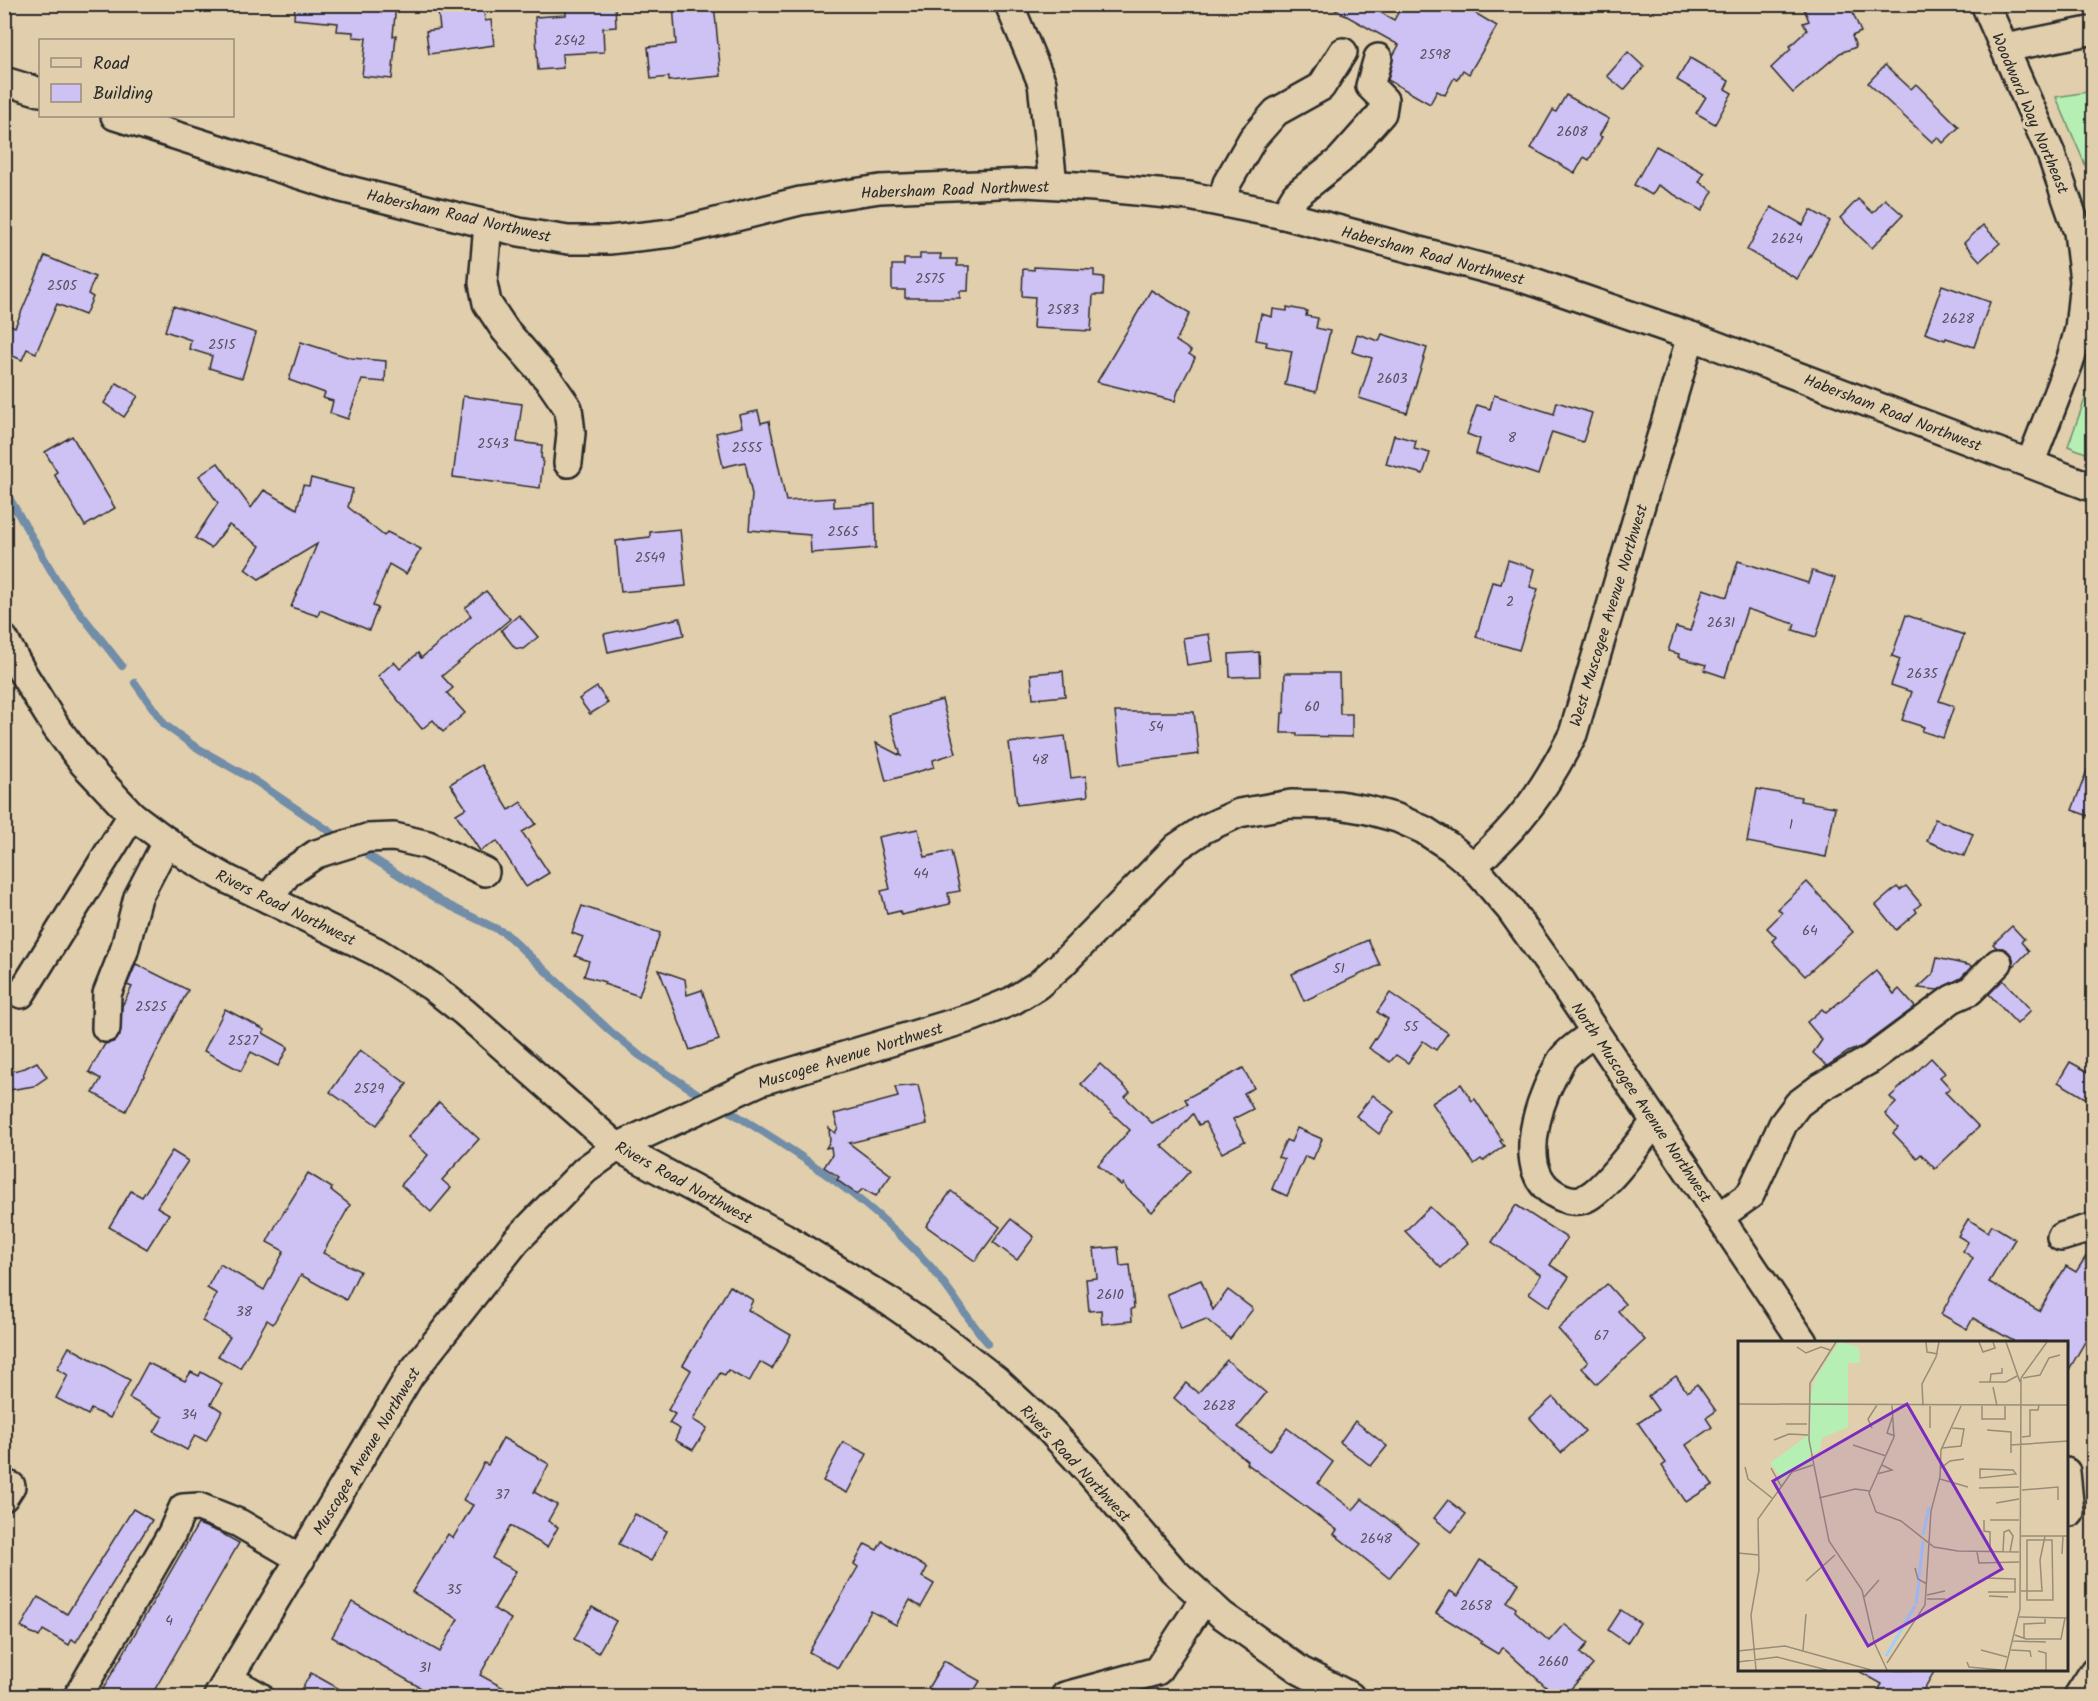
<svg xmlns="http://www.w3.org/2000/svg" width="2098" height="1701" font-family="Kalam,sans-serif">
	<rect width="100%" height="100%" fill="#e0ceac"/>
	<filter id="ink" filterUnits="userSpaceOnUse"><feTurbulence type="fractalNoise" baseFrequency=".0167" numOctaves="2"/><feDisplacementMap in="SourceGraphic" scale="12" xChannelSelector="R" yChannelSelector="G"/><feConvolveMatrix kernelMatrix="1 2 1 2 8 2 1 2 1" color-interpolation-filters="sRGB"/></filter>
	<g filter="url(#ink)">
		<!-- green -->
		<g fill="#b5efb3" stroke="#708d6f" stroke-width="1.5">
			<path d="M2093,91h1l-1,99 -3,-14 -34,-79z"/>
			<path d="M2093,377v79l-25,-10z"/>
		</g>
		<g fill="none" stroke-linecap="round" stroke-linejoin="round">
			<!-- stream -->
			<g stroke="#728da8" stroke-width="8">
				<path d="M4,489l52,90 21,30 45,57"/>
				<path d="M135,683l30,42 29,21 63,36 84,57"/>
				<path d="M369,856l71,45 65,32 106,99 28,23 61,40"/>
				<path d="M731,1112c73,44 142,91 199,154 21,24 37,53 58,77"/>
			</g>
		</g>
		<!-- building -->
		<g fill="#cec1f3" stroke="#2b2b2b" stroke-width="1.5">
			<path d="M295,4h101l-3,32 3,-1 -4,44 -30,-3 4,-38 -13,-1v-5l-16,-1 1,-8 -44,-4z"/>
			<path d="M437,4h46l2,17 6,-1 3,25 -65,9 -3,-23 14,-2z"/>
			<path d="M566,4h49l1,23 -13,1 1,24 -42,2 1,14 -25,2 -3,-53 31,-2z"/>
			<path d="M673,4h41l7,72 -52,5v-4l-18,2 -3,-32 28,-3z"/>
			<path d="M1325,4h51l-2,5 20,11 9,-16h57l37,22 -28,48 -6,-4 -6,10 -3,-2 -9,17 -8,-4 -7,13 -42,-24 5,-24 6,-11z"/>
			<path d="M1802,4h47l12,28 -9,4 4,11 -16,6 -47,40 -22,-25 20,-19 -2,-2 18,-17 -4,-7 6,-2z"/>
			<path d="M1628,52l16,15 -20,23 -17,-14z"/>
			<path d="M1690,58l39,23 -4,8 7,4 -17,31 -19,-11 10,-16 -29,-17z"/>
			<path d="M1885,65l26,24 5,-5 43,43 -16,16 -5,-6 -6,5 -64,-59z"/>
			<path d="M1566,95l43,24 -10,17 3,1 -13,23 -5,-3 -9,16 -44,-25 22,-38 3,2z"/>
			<path d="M1656,146l48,27 -5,9 14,9 -11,20 -44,-26 -6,10 -18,-10z"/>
			<path d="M1858,199l15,14 12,-14 18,16 -31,33 -32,-30z"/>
			<path d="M1771,207l32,18 8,-15 19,11 -33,58 -50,-29z"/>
			<path d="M1983,225l17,18 -20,18 -16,-18z"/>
			<path d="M920,254h21l-1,5h17v7h12l-1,25h-8v7h-55v-8h-13v-25h12v-6h16z"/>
			<path d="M45,256l50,21 -7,17 5,3 -8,18 -28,-11 -21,49 -9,-4 -5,11 -18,-8v-30l11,5z"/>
			<path d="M1034,267l60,3v6l10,1 -1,18h-10l-2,36 -58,-3 2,-31 -13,-1 1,-27 11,1z"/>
			<path d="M1942,285l48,17 -16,45 -28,-9 -1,2 -20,-7z"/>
			<path d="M1151,290l39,23 -14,28 15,10 -2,3 6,4 -17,33 -3,10 -78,-19z"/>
			<path d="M173,306l83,27 -14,45 -33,-10 3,-12 -23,-7 2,-9 -26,-9z"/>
			<path d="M1287,307l20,4 -1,5 12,2 -2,10 14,3 -14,61 -31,-7 7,-34 -26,-5 1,-4 -11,-2 5,-26 11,3 1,-8 14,2z"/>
			<path d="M1357,334l22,7 3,-7 45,14 -20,65 -48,-15 13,-40 -20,-6z"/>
			<path d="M301,342l50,16 35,3 -1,21 -23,-2 -14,39 -18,-6 3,-12 -10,-3 2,-5 -36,-13z"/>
			<path d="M117,383l21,13 -14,21 -20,-14z"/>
			<path d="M1494,395l60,19 3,-12 35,11 -9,29 -31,-10 -14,43 -62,-21 4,-15 -13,-5 10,-29 13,4z"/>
			<path d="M463,396l59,8 -5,38 25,3 -1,13 2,1 -3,29 -87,-11z"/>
			<path d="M758,411l3,12 8,-2 17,80 48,-3v9l41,-3 1,44 -65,5 -1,-18 -61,-5 3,-35 -7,-33 -22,5 -7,-34 26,-6 -3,-12z"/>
			<path d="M1394,435l22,6 -2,8 16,4 -7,21 -37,-10z"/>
			<path d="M72,436l43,72 -30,18 -31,-52 3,-2 -12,-20z"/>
			<path d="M218,463l33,45 13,-18 33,19 6,-24 6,1 2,-8 42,11 -5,18 36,29 3,-4 34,17 -15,25 -17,-10 -16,42 5,2 -9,22 -49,-20 -2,6 -27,-9 26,-63 -58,35 -14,-10 15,-23 -31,-21 -18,23 -16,-10 23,-35 -19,-27z"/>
			<path d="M680,529l6,57 -65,6 -5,-51 34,-4v-5z"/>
			<path d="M1508,560l27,9 -5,18 8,2 -19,61 -43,-13 16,-55 9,2z"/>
			<path d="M1738,561l70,22 4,-12 23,7 -19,59 -23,-7 2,-6 -48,-15 -22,68 -21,-7 2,-5 -28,-8 1,-3 -11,-3 8,-24 14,4 13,-42 24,8z"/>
			<path d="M486,591l24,28 -68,57 11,12 -6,5 18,20 -22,19 -10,-12 -11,9 -44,-53 16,-14 6,7 18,-16 3,5 50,-42 -6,-8z"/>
			<path d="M519,615l19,22 -15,12 -8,-1 -14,-18z"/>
			<path d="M1906,615l58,20 -25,66 15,5 -11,32 -21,-7 2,-4 -22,-7 10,-28 -21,-7 9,-26 -8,-3z"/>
			<path d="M680,618l4,17 -76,17 -4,-18z"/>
			<path d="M1209,634l4,27 -26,4 -4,-27z"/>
			<path d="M1259,652l1,24 -30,1 -1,-23z"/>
			<path d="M1063,671l2,25 -32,3 -2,-25z"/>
			<path d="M1285,673h54l1,41h12v23l-55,-1v-3h-16l1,-20h2z"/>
			<path d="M597,687l11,16 -18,11 -11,-15z"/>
			<path d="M942,700l14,53 -23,7 1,7 -48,14 -10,-38 25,13 -12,-41z"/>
			<path d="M1115,712h79l5,42 -78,10z"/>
			<path d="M1065,736l6,42 15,-2 2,20 -71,9 -8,-62z"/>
			<path d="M2092,757l2,1v60l-22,-8z"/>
			<path d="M481,765l28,45 12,-8 15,22 -14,8 27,41 -23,14 -29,-46 -17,10 -24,-37 10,-6 -16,-24z"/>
			<path d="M1757,789l44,8 -1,4 35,6 -9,50 -79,-15z"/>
			<path d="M1935,819l38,15 -9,22 -37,-15z"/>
			<path d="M918,829l7,28 26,-6 9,40 -12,2 2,11 -49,11 -1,-4 -13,3 -6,-23 9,-2 -12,-52z"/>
			<path d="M1807,882l46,50 -48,44 -33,-35 4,-4 -9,-9 15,-15 -4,-4z"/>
			<path d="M1906,886l15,18 -6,5 2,3 -21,18 -20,-25 21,-18 3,3z"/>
			<path d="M582,906l78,27 -21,63 -35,-12 1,-2 -21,-6 5,-15 -14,-5 8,-19 -11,-4z"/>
			<path d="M2012,926l12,13 -3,3 8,9 -15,15 -1,-8 -4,-6 -6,-4h-6l-4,-4z"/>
			<path d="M1368,940l12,25 -76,36 -12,-27z"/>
			<path d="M1937,958l35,8 -11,12 -23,12 -20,-2 15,-14z"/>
			<path d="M136,964l52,26 -62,121 -33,-18 8,-14 -12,-7 16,-28 8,-2 7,-6 2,-30 10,-19 -5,-2z"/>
			<path d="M659,970l26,9 2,16 15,-5 17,50 -29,10z"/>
			<path d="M1876,971l18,23 5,-5 16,18 -53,39 -14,6 -21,14 -14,-13 9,-13 -15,-18 15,-13 4,4z"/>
			<path d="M2003,980l28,30 -14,14 -28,-30z"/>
			<path d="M1390,993l58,40 -12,17 -13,-9 -15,22 -12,-8 -6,7 -21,-14 19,-29 -11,-7z"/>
			<path d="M225,1009l40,21 -2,3 25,14 -10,19 -27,-14 -10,19 -37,-20z"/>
			<path d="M360,1050l47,34 -30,41 -47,-33z"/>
			<path d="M1931,1058l14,15 -5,4 10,11 -5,4 34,35 -44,42 -14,-15 -4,4 -24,-25 5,-5 -13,-14 11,-11 -6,-6z"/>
			<path d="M37,1062l10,15 -13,9 -25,4v-18l16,-4z"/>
			<path d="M2070,1062l24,13v8l-9,15 -27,-16z"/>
			<path d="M1100,1064l30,28 -5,5 27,26 36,-19 -3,-5 58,-31 11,20 -10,5 9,16 -20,10 12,22 -23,12 -17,-31 -6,3 -6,-11 -26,28 -6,3 29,26 -38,41 -26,-24 -3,-5 -2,2 -23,-20 32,-35 -49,-46z"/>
			<path d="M1461,1084l11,17 3,-2 27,41 -2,1 4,5 -21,15 -2,-2 -7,5 -42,-61z"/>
			<path d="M918,1085l9,39 -78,19 42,32 -15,21 -13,-7 -6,5 -20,-14 2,-3 -15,-10 8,-12 -1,-8 -5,1 4,-7 -1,-13 6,5 3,-5 -4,-14 64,-17 -3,-10z"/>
			<path d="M1373,1095l21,17 -15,22 -23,-18z"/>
			<path d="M439,1102l40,37 -37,41 9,8 -20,24 -30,-27 27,-30 -20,-18z"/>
			<path d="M1297,1128l25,11 -9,20 -8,-3 -18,40 -15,-7 12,-30 -6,-2 8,-17 5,2z"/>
			<path d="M172,1151l16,10 -31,46 12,7 -22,35 -38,-22 22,-36 11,6z"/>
			<path d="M308,1173l24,15 -1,2 19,15 -27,48 37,18 -14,29 -45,-25 -28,49 -6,-4 -27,48 -22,-12 12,-19 -28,-16 15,-27 -10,-6 13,-24 44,26 20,-39 -17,-9 10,-19z"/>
			<path d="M951,1191l49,36 -25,34 -49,-35z"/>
			<path d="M1516,1205l51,33 -17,27 19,12 -20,30 -20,-14 12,-18 -49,-33z"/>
			<path d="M1430,1207l38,36 -27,25 -36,-37z"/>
			<path d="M1011,1219l23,18 -17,23 -24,-18z"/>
			<path d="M1968,1219l20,13 4,-7 23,14 -26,43 50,29 27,-45 10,6 18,-28v82l-27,47v-31h-52l-42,-24 -6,11 -26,-15 32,-56 -10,-7 5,-9 -10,-6z"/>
			<path d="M1118,1247l2,19 10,-1 4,43 -3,1 1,12 -30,3 -1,-14 -12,1 -3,-32 11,-1 -3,-29z"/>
			<path d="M1201,1280l12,30 15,-20 25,19 -23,30 -24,-20 -25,10 -14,-35z"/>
			<path d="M1607,1284l18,20 -7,7 27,29 -48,44 -15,-16 6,-6 -30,-33z"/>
			<path d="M730,1286l23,14 -5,10 43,25 -19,34 -12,-7 -11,20 -21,-12 -3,5 -5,-2 -27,47 14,8 -14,22 -18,-10 5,-11 -11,-6 6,-9 -7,-4 23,-40 -8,-5z"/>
			<path d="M69,1347l61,33 -20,38 -19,-9 -3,6 -32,-17 12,-23 -11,-6z"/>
			<path d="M1227,1360l39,33 -28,34 32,24 17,-23 46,34 -15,21 35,27 9,-11 56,43 -29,36 -55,-44 3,-4 -91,-67 1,-2 -73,-63 12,-15 12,10z"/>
			<path d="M148,1363l37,18 6,-9 8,4 2,-4 21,12 -11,20 11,7 -16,30 -11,-6 -8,15 -33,-18 9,-15 -34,-19z"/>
			<path d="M1676,1376l11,16 10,-8 19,27 -10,7 6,9 -26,18 27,40 -27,17 -24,-36 4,-3 -28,-40 20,-13 -10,-14z"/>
			<path d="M1553,1397l32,34 -24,22 -31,-35z"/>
			<path d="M1355,1421l32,25 -16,20 -31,-24z"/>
			<path d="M503,1438l46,26 -15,28 23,13 -9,16 10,6 -11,20 -37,-21 -18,32 24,13 -22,38 17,10 -31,56 38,21h-83l-103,-59 20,-35 88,50 18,-33 -46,-27 36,-58 5,4 20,-33 -10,-5 21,-37 4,2z"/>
			<path d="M843,1442l24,12 -20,39 -24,-12z"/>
			<path d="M1448,1500l18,14 -14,18 -18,-14z"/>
			<path d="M133,1509l19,11 -76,122 -4,-3 -3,6 -26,-15 -4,7 -18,-10 17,-30 29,17z"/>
			<path d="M635,1514l32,17 -16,30 -32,-17z"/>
			<path d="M198,1524l23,9 18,10 -88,153h-52z"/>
			<path d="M882,1541l45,27 -5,9 12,7 -13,23 -11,-7 -14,25 -25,-14 -33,57 -29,-16 49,-85 -4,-3 11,-20 12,6z"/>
			<path d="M1480,1560l39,23 -12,19 9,6 -1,3 34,30 15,-17 24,19 -8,10 13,12 -29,31h-8l-54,-49 -4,7 -18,-11 2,-2 -46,-28 14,-22 8,5z"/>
			<path d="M592,1607l24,14 -18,32 -24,-14z"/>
			<path d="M1621,1610l19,13 -13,20 -19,-13z"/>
			<path d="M944,1661l36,20 -9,15h-27l-16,-8z"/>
			<path d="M1857,1670h78l-15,26h-45l7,-12z"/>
			<path d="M311,1673l41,23h-55z"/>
		</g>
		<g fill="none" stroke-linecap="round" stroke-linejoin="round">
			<defs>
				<g id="minor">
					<path d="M1009,4l33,79 11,101"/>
					<path d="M1985,4l66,150 27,78 6,49 -5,48 -8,29 -41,106"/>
					<path d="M2005,48l89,-18"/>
					<path d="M4,81l36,11"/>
					<path d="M115,116l226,72 178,44 49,8h41l63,-7 128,-32 80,-12 145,-6 69,4 95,9 95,19 241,64 166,57 403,152"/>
					<path d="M1222,202l5,-19 26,-45 23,-26 45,-25 22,-35"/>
					<path d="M1284,215l12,-20 44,-35 42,-47 2,-13 -14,-14 8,-28"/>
					<path d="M488,224l-5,59 4,20 18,27 45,52 18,26 3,25 -3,30"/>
					<path d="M4,639l18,33 34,55 28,37 48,51 56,42 41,23 148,72 54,34 33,26 153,135 167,90 106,65 51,35 55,43 53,49 42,45 82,96 49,45 79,56 49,25"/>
					<path d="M1473,866c48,-43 71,-75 100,-132l118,-398"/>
					<path d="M268,899l19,-25 29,-20 51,-16 27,-1 34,8 57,27"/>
					<path d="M21,994l111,-179"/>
					<path d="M106,1028l1,-34 17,-43 14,-54 29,-56"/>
					<path d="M1595,1032c-10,8 -24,16 -32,26 -4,5 -6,11 -9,16 -17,32 -39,100 3,121 9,5 21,8 31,2 20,-11 52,-56 67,-75"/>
					<path d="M1719,1217l31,-22 33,-71 15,-20 20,-15 53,-30 81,-60 18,-8 28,-28"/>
					<path d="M2061,1237l33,-10"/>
					<path d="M2066,1472l4,40"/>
					<path d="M4,1497l7,-11"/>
					<path d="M229,1679l30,17"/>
					<path d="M78,1696l94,-163 11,-25 16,-1 40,16 62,36"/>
					<path d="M218,1696l192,-321 106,-134 69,-71 32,-23 144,-66 212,-64 39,-16 26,-16 23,-20 116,-118 27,-18 35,-16 52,-9 48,1 29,5 29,8 27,12 26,17 23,19 37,43 49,69 244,364"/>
					<path d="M1065,1696l92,-25 47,-72"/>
					<path d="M2078,1696l16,-25"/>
				</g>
			</defs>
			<!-- minor casing -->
			<use href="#minor" stroke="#2b2b2b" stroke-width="32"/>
			<!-- minor -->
			<use href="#minor" stroke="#e0ceac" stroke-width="27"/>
		</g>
	</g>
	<g text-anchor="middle" stroke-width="6" stroke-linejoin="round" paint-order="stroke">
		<!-- number labels -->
		<g font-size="14" fill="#54505d">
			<text x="570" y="45">2542</text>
			<text x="1435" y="59">2598</text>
			<text x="1572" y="136">2608</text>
			<text x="1787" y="243">2624</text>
			<text x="930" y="283">2575</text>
			<text x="62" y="290">2505</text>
			<text x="1063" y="314">2583</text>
			<text x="1958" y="323">2628</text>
			<text x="222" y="349">2515</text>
			<text x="1392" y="383">2603</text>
			<text x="1512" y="442">8</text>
			<text x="493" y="448">2543</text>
			<text x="747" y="452">2555</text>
			<text x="843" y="536">2565</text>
			<text x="650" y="562">2549</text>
			<text x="1510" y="606">2</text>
			<text x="1721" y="627">2631</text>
			<text x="1922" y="678">2635</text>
			<text x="1312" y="711">60</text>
			<text x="1156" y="731">54</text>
			<text x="1040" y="764">48</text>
			<text x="1791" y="829">1</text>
			<text x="921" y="878">44</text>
			<text x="1810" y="935">64</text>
			<text x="1339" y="973">51</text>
			<text x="151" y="1011">2525</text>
			<text x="1411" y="1031">55</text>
			<text x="243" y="1045">2527</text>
			<text x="369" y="1093">2529</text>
			<text x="1110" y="1299">2610</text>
			<text x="244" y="1316">38</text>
			<text x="1601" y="1340">67</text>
			<text x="1219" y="1410">2628</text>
			<text x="189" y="1419">34</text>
			<text x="502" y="1499">37</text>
			<text x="1376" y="1543">2648</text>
			<text x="454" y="1594">35</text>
			<text x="1476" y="1610">2658</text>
			<text x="169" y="1625">4</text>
			<text x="1553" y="1666">2660</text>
			<text x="425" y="1672">31</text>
		</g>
		<!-- street labels -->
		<g font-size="16" fill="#2b2b2b" stroke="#e0ceac">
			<text transform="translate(2031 113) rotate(67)" y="6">Woodward Way Northeast</text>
			<text transform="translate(955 189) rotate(-2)" y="6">Habersham Road Northwest</text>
			<text transform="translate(459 215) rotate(13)" y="6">Habersham Road Northwest</text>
			<text transform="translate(1433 255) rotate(15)" y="6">Habersham Road Northwest</text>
			<text transform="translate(1893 412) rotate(21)" y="6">Habersham Road Northwest</text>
			<text transform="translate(1608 615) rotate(-73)" y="6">West Muscogee Avenue Northwest</text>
			<text transform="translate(286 907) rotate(26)" y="6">Rivers Road Northwest</text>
			<text transform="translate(850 1055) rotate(-17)" y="6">Muscogee Avenue Northwest</text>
			<text transform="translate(1642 1102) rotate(56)" y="6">North Muscogee Avenue Northwest</text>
			<text transform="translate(684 1182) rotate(29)" y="6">Rivers Road Northwest</text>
			<text transform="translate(366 1451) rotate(-59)" y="6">Muscogee Avenue Northwest</text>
			<text transform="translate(1076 1463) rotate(47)" y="6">Rivers Road Northwest</text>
		</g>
	</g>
	<!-- overview -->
	<g transform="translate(1738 1341)">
		<rect width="330" height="330" fill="#e0ceac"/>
		<path d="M101,1l20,5 1,16h-12v64l-26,11 -2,12 -11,6 1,7 -16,4 -11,13 -13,-17 40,-29 1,-41 5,-16z" fill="#b5efb3"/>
		<path fill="none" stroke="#a1cefc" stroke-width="3" d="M185,194l6,-28M181,237l4,-37M178,263l3,-23M148,315l29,-50"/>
		<path fill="none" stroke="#988d78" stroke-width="1.5" d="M98,1l-26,41 -1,57 20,101 33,49 12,52 13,28M188,1l1,10 11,2M241,1l4,10 12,-4 -2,-6M268,1l14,40M59,6l9,6 15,-6 9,3M285,37l17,-3 9,-17 11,-3M241,41h27l11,-6M252,41l1,-8 11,-1v-5M255,46l4,19M0,63l330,1M154,64l2,32 -25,56 7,19 25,9 33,26 24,4 61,1M185,65l-1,-22 14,-27 3,-15M192,65v22M244,65v13h23v-13M155,74l-6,18 8,3M48,83h21M134,87l-4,-9 9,-14M249,89l24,2v21M284,96l8,-1v-26h8l1,-5M36,99l15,-6 19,1M115,104l33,11M273,104l57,-4M204,107l19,-2 3,-17 -12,-1M7,126l3,12 24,19M33,127l10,18M203,127l9,-7 14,-2M242,128l33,1 3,4 -36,4zM139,133l15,-4 -10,-5M202,138l28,8M241,147l40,-1M284,149l36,-3v13M81,157l36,-9 15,2M258,162l23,-4M246,179v11l6,1v20M252,179h29M283,195h47M289,199h25l1,60h-26zM239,211l2,11 40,-1M265,211l1,-20 5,-2 4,6 -3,16M0,212l21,2M324,213l1,-18M177,227l3,11 9,5M247,237l31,1M68,240l29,-26M283,250h21l-2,-31 5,-24M250,251h27v-13M189,254l18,-4M251,255l19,1M126,256l15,-17M189,258h19M281,276l49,1M277,294l11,4h35l4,-21M286,298v-15l21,-1v-5M275,300l33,1M243,309l26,7M273,309l19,1 1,6M0,310l47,-5 86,24M65,310l3,-37M300,310l8,2v17M0,321l39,-5 50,13M229,321l2,5 32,3M149,322l38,-58 6,-94 9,-34 1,-27 20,-44M18,329l-5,-55 8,-45 -1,-51 34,-47 21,-7M267,329l15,-61 1,-231 26,-36"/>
		<path fill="#7b2cbf" fill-opacity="0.15" stroke="#7b2cbf" stroke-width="3" d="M169,63l95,165 -134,77 -95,-165z"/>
		<rect width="330" height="330" fill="none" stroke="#2b2b2b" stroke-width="3"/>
	</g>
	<!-- margin -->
	<rect width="2098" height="1701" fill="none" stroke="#e0ceac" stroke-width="24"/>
	<rect x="12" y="12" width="2074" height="1677" fill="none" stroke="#2b2b2b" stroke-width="2" filter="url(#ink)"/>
	<!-- legend -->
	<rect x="39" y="39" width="195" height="78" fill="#e0ceac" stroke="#988d78" stroke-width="1.5"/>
	<rect x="51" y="58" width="30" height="9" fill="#e0ceac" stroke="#988d78" stroke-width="1.5"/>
	<text x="93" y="69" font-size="18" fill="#2b2b2b">Road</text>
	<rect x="51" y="84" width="30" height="18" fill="#cec1f3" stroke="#988d78" stroke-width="1.5"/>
	<text x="93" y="99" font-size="18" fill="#2b2b2b">Building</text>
</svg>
